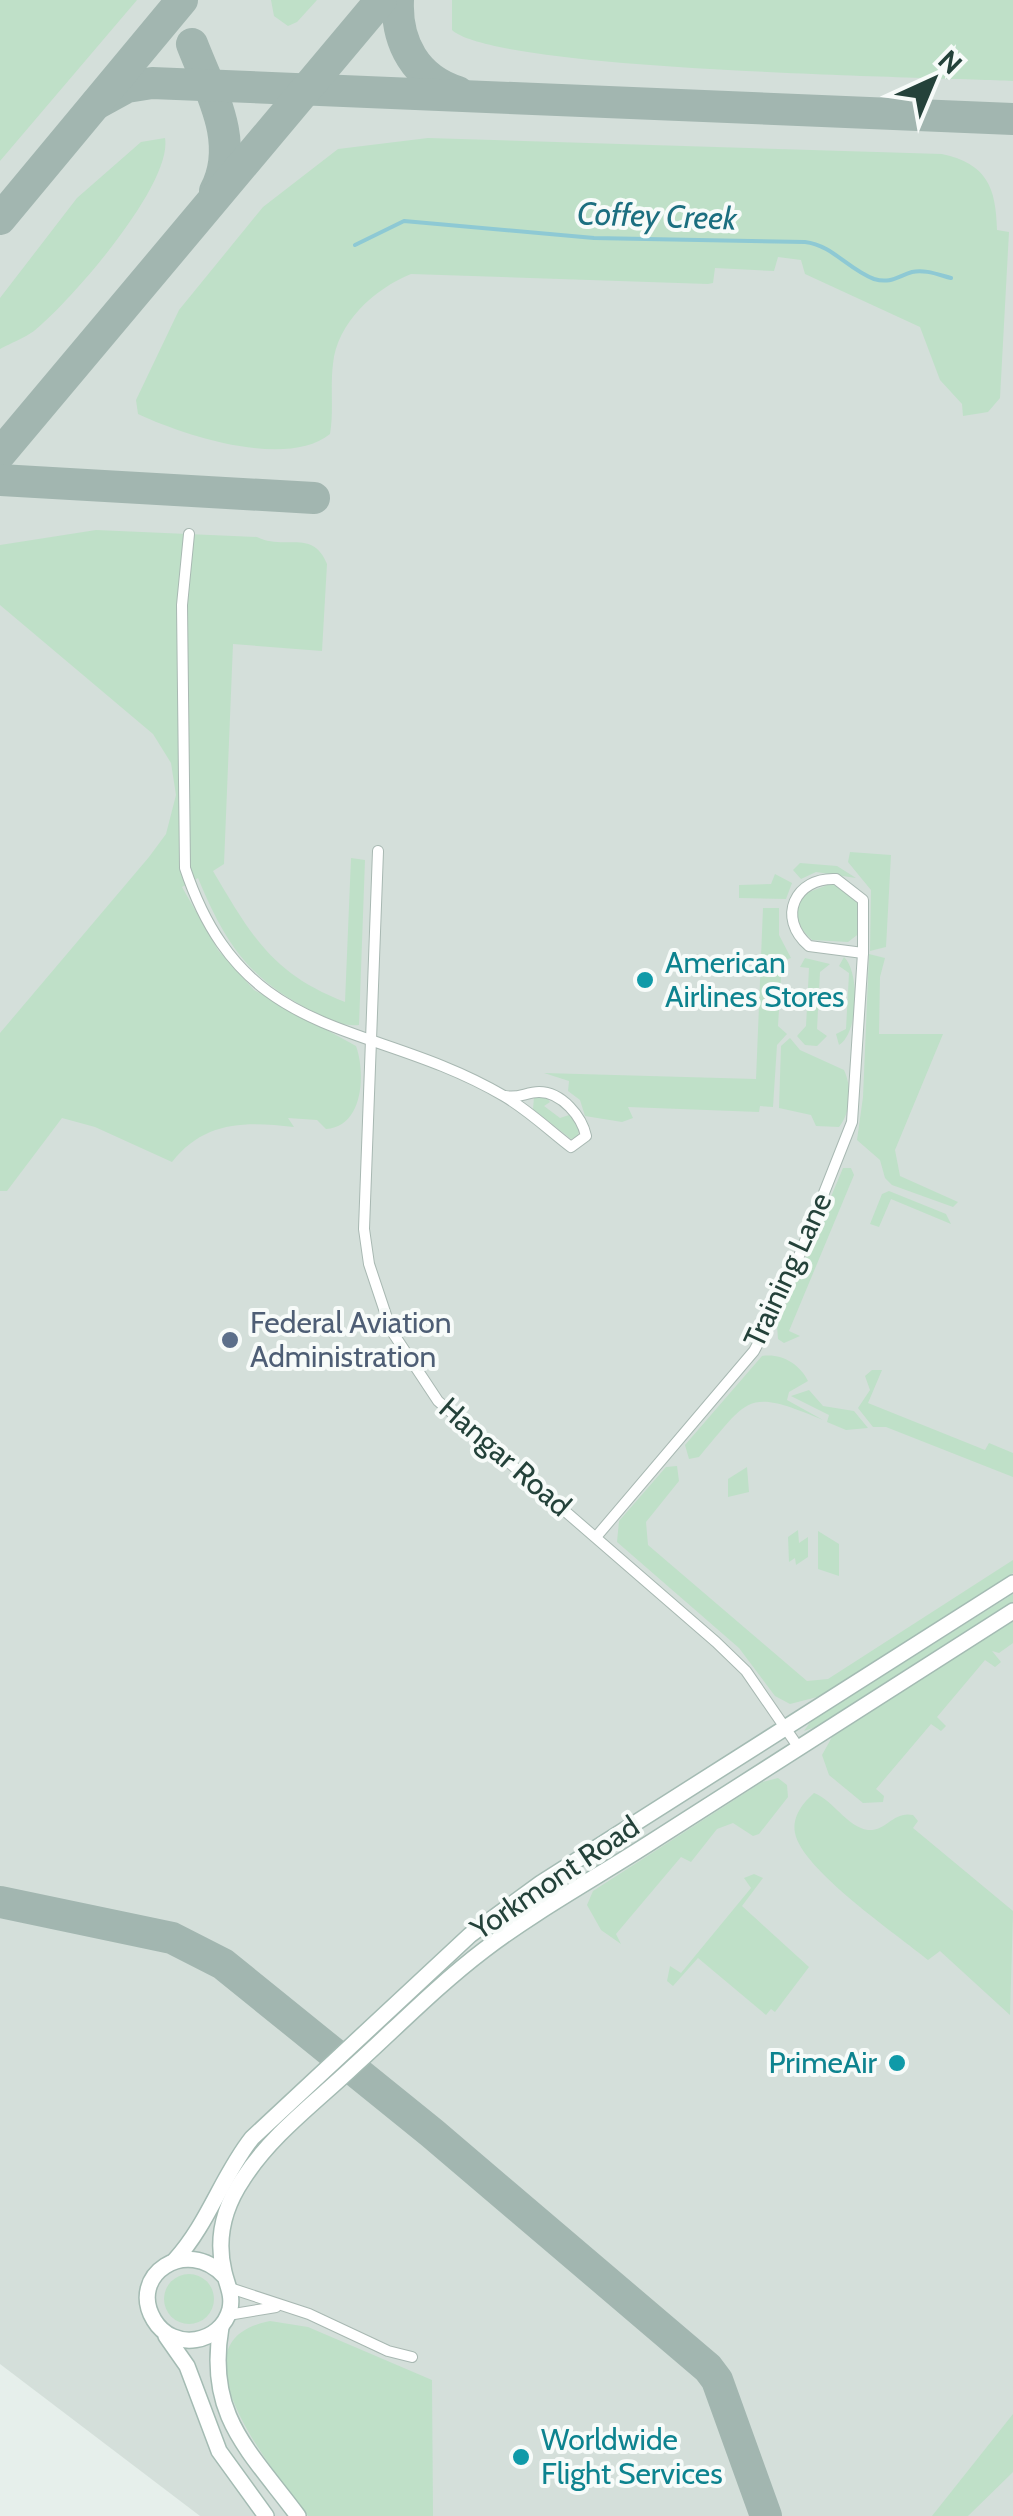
<svg xmlns="http://www.w3.org/2000/svg" width="1013" height="2516" font-family="Cabin,sans-serif">
	<rect width="100%" height="100%" fill="#e6efeb"/>
	<!-- built -->
	<path fill="#d4dfda" d="M0,0h1013v2516h-813l-200,-152z"/>
	<!-- green -->
	<g fill="#bfe0c8">
		<path d="M0,0h137l-137,161z"/>
		<path d="M271,0h46l-20,22 -9,4 -14,-10z"/>
		<path d="M452,0h561v81c-86,-4 -516,-10 -561,-51z"/>
		<path d="M165,138c8,46 -94,163 -131,193 -10,7 -23,12 -34,18v-51l77,-100 64,-56z"/>
		<path d="M428,138l514,16c45,10 54,33 55,76l12,2 -9,166 -12,14 -25,4 -1,-12 -22,-24 -20,-53 -115,-53 -4,-14 -23,-3 -4,14 -59,-3 -2,15 -5,1 -297,-10c-37,15 -74,49 -78,90 -3,23 1,47 -3,70 -43,35 -145,2 -192,-20l-2,-14 43,-90 84,-103 75,-58z"/>
		<path d="M96,530l161,7c27,14 56,-9 70,27l-5,87 -89,-7 -9,220 -11,7c38,64 59,103 132,131l6,-144 14,2 -6,165c-17,2 -30,-6 -45,-13 -65,-32 -89,-69 -116,-134l-16,9 36,63 36,40 102,56c10,28 7,81 -30,83l-9,-9 -29,-2 6,9c-49,-6 -90,-6 -122,35l-77,-35 -33,-9 -55,73h-7v-158l149,-176 17,-23 10,-39 -5,-32 -18,-29 -153,-129v-60z"/>
		<path d="M850,852l41,3 -5,92 -16,4 1,-61 -23,-28z"/>
		<path d="M800,863l37,3 19,12 -40,-6 -15,7 -8,-9z"/>
		<path d="M775,874l17,9 -6,16 -47,-1v-13l32,-1z"/>
		<path d="M830,884l13,4 16,17 2,27 -13,10 -36,-2c-15,-13 -20,-29 -8,-46z"/>
		<path d="M763,908h16v27l12,23 -9,3 -4,65 9,8 -10,11 -4,62 -13,-1 -1,6 -131,-5 5,11 -11,4 -37,-6 -5,-16 -12,-9 1,-10 -25,-8 212,6z"/>
		<path d="M869,954l16,4 -5,19 -1,57h64l-48,116 5,26 58,26 -5,5 -61,-22 -7,-7 -5,-18 -23,-20 6,-43z"/>
		<path d="M844,957c16,15 15,76 -5,88l-3,-11 10,-5 3,-56 -10,-7z"/>
		<path d="M805,958l25,6 -10,8 -3,57 10,7 -10,10 -12,-1 -8,-9 9,-10 3,-58 -9,-1z"/>
		<path d="M790,1038l10,12 44,20c8,17 7,43 -5,57l-23,-1 -5,-11 -32,-7 2,-62z"/>
		<path d="M534,1097l13,1 3,4 -6,4 16,12 9,-3 10,13 -1,9 -7,2 -38,-30z"/>
		<path d="M843,1168h8l3,7 -65,156 11,5 -16,7 -6,-4 -1,-13z"/>
		<path d="M889,1191l57,23 5,10 -60,-25 -12,28 -9,-3 12,-30z"/>
		<path d="M762,1356c19,-3 38,8 46,25l-19,11 -2,8 36,20c-77,-32 -73,-23 -124,37l-10,2 -4,-14z"/>
		<path d="M872,1370h10l-14,33 117,47 4,-7 24,10v24l-127,-50h-13l-15,-19 12,-18 -5,-14z"/>
		<path d="M809,1390l14,16 31,5 14,17 -22,2 -19,-8 2,-7 -38,-19z"/>
		<path d="M677,1466l2,15 -33,41 2,23 159,136 21,-2 185,-119v13l-188,122 -35,9 -15,-8 -36,-48 -122,-106 2,-21 47,-54z"/>
		<path d="M747,1467l2,25 -21,5v-18z"/>
		<path d="M798,1530l1,13 9,-6v20l-12,8 -1,-7 -6,4 -1,-25z"/>
		<path d="M818,1531l21,13v32l-21,-7z"/>
		<path d="M1013,1594v9l-186,120 -23,8 7,-10z"/>
		<path d="M1013,1620v23l-14,10 -7,-2 9,11 -6,5 -10,-7 -48,57 9,9 -5,5 -10,-7 -55,65 8,7 -1,6 -20,1 -34,-28 -7,-20 10,-18z"/>
		<path d="M778,1778l9,7 1,12 -29,37 -6,2 -20,-13 -16,6 -26,33 -10,-5 -65,77 5,10 -20,-14 -14,-25 6,-14 169,-109z"/>
		<path d="M814,1793c19,7 33,34 54,37 19,1 25,-19 45,-15l5,6 -5,7 100,83 -3,104 -70,-64 -12,9c-30,-25 -126,-90 -133,-127 -3,-17 8,-30 19,-40z"/>
		<path d="M754,1874l9,4 -21,28 67,61 -34,45 -4,-3 -5,6 -68,-57 -25,28 -6,-5 3,-15 11,7 70,-85 -7,-10z"/>
		<circle cx="189" cy="2299" r="25"/>
		<path d="M270,2321l38,6 124,53 1,136h-125c-30,-40 -145,-175 -38,-195z"/>
		<path d="M1013,2414v58l-45,44h-36z"/>
	</g>
	<g fill="none" stroke-linecap="round" stroke-linejoin="round">
		<!-- stream -->
		<path stroke="#8ec9d4" stroke-width="4" d="M355,245l49,-24 190,17 211,4c27,3 44,28 69,37 17,5 24,-3 38,-7 13,-3 27,3 39,6"/>
		<!-- taxiway -->
		<g stroke="#a2b6b0" stroke-width="32">
			<path d="M398,0c-2,43 18,79 60,92"/>
			<path d="M192,44c18,47 49,98 23,147"/>
			<path d="M96,104l31,-17 25,-4 861,36"/>
			<path d="M0,219l182,-219"/>
			<path d="M0,454l381,-454"/>
			<path d="M0,480l314,18"/>
			<path d="M0,1902l172,36 51,26 209,169 276,235 9,12 49,136"/>
		</g>
		<defs>
			<g id="street">
				<path d="M189,534l-7,71 3,263c59,178 186,150 319,228 24,14 45,34 67,51l15,-11c-4,-19 -24,-44 -47,-44 -13,0 -20,7 -34,4"/>
				<path d="M378,851l-14,378 5,35 22,66 47,71 278,241 30,29 53,77"/>
				<path d="M836,879l27,21v53l-54,-7c-33,-28 -14,-69 27,-67z"/>
				<path d="M596,1537l158,-186 30,-57 68,-172 11,-169"/>
				<path d="M230,2288l79,26 79,37 24,6"/>
				<path d="M228,2315l48,-8"/>
			</g>
			<g id="secondary">
				<path d="M175,2260c33,-36 47,-84 77,-122l218,-203 71,-52 472,-300"/>
				<path d="M224,2276c-37,-40 -97,-1 -70,44 19,32 67,24 76,-11 3,-14 -3,-24 -6,-37 -8,-33 0,-65 19,-93 28,-44 73,-77 111,-113 43,-39 84,-81 130,-116 54,-41 115,-74 172,-111 119,-76 238,-152 357,-228"/>
				<path d="M221,2327c-15,88 27,122 77,189"/>
				<path d="M166,2336l21,30 32,85 47,65"/>
			</g>
		</defs>
		<!-- street casing -->
		<use href="#street" stroke="#a8b8b2" stroke-width="12"/>
		<!-- secondary casing -->
		<use href="#secondary" stroke="#a4bbb3" stroke-width="18"/>
		<!-- street -->
		<use href="#street" stroke="#fff" stroke-width="10"/>
		<!-- secondary -->
		<use href="#secondary" stroke="#fff" stroke-width="15"/>
	</g>
	<!-- markers -->
	<g fill="#0f9aa8" stroke="#f7fbf9" stroke-width="4">
		<circle cx="645" cy="980" r="10"/>
		<circle cx="897" cy="2063" r="10"/>
		<circle cx="521" cy="2457" r="10"/>
	</g>
	<circle fill="#5c6f8a" stroke="#f7fbf9" stroke-width="4" cx="230" cy="1340" r="10"/>
	<g text-anchor="middle" stroke-width="8" stroke-linejoin="round" paint-order="stroke">
		<!-- culture labels -->
		<g font-size="30" fill="#0d838f" stroke="#f7fbf9" text-anchor="start">
			<text x="665" y="973">American<tspan x="665" dy="34">Airlines Stores</tspan></text>
			<text x="877" y="2073" text-anchor="end">PrimeAir</text>
			<text x="541" y="2450">Worldwide<tspan x="541" dy="34">Flight Services</tspan></text>
		</g>
		<!-- street labels -->
		<g font-size="30" fill="#24423a" stroke="#f7fbf9">
			<text transform="translate(788 1270) rotate(-65)" y="10">Training Lane</text>
			<text transform="translate(505 1457) rotate(41)" y="10">Hangar Road</text>
			<text transform="translate(555 1878) rotate(-34)" y="10">Yorkmont Road</text>
		</g>
		<!-- service labels -->
		<g font-size="30" fill="#4e5e75" stroke="#f7fbf9" text-anchor="start">
			<text x="250" y="1333">Federal Aviation<tspan x="250" dy="34">Administration</tspan></text>
		</g>
		<!-- water labels -->
		<g font-size="32" font-style="italic" fill="#1c6f80" stroke="#f7fbf9">
			<text transform="translate(657 216) rotate(2)" y="11">Coffey Creek</text>
		</g>
	</g>
	<!-- north arrow -->
	<g transform="translate(933 80) rotate(44)" stroke="#f7fbf9" stroke-width="8" paint-order="stroke">
	<path d="M0-8L18 38L0 25L-18 38Z" fill="#24423a"/>
	<text y="-15" font-size="28" font-weight="bold" text-anchor="middle" fill="#24423a">N</text>
	</g>
</svg>
